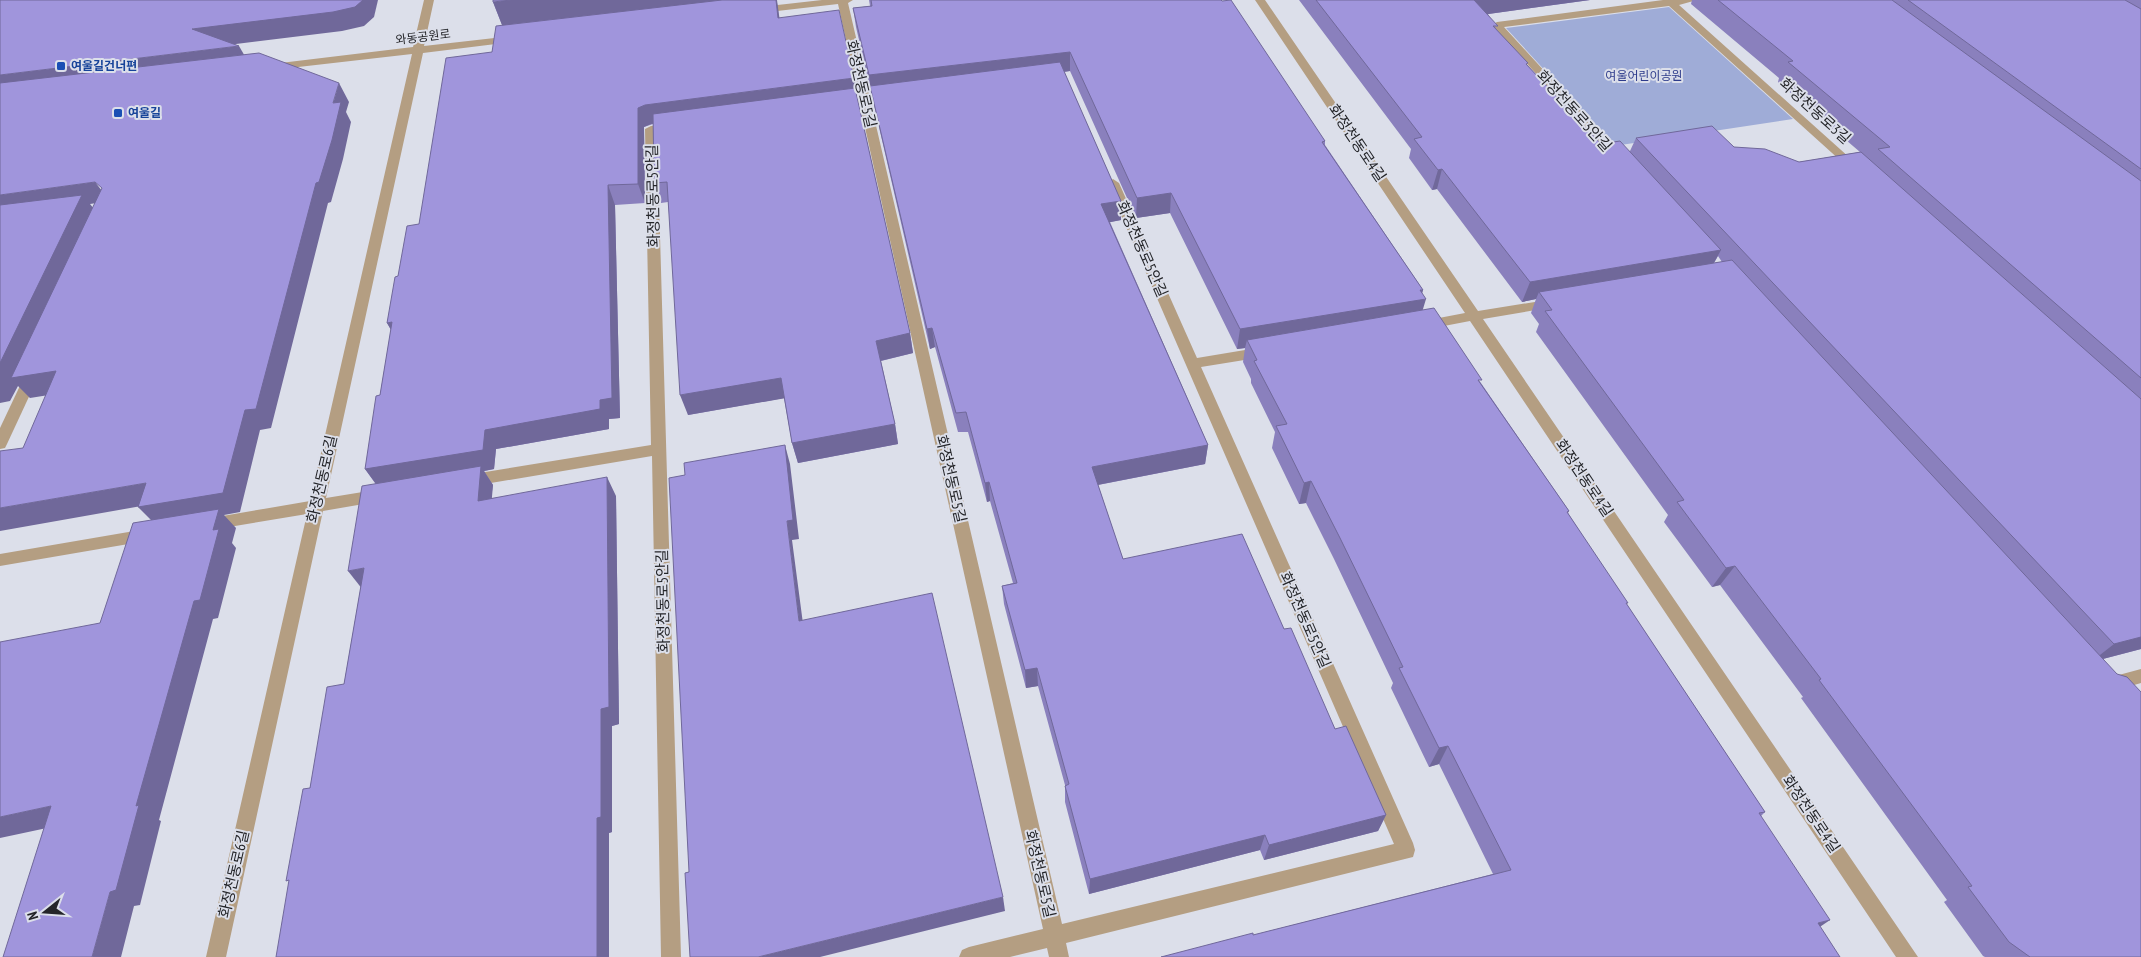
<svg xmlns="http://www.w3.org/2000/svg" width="2141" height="957" font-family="'PT Sans Narrow','Noto Sans KR',sans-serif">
	<rect width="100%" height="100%" fill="#dcdfea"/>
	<!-- green -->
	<path fill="#9facd7" d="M1669,7l124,112 -179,27 -108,-118z"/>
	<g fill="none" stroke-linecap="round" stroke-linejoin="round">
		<!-- minor -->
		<g fill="#b49e82" fill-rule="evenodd">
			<path d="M424,0h10l-10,46 88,-10 5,3 -5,3 -89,11 -97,445 55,-9 5,2 3,4 -3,4 -5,2 -58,10 -97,446h-20l101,-443 -96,16 -5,-2 -3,-4 3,-4 5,-2 99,-17 102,-447 -140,16 -5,-3 5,-3 141,-17z"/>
			<path d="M822,0h31l-5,3 22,95 22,-3 5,3 -5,3 -21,3 191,820 332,-80 -287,-661 6,-4 6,4 78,175 66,-11 7,5 -7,5 -62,10 212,476 2,7 -2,7 -347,86 3,14h-20l-2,-9 -37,9h-51l3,-7 7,-3 74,-18 -183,-824 -22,3 -6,-3 6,-3 21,-3 -21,-95 -79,9 -5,-3 5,-3z"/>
			<path d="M1255,0h10l213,311 75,-12 5,1 2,3 -7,4 -70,12 435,638h-22l-426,-636 -47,9 -5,-2 -2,-3 2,-3 47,-9z"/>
			<path d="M1663,0h34l-18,5 181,162v4h-8l-183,-165 -165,21 118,129 2,2 -6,3 -4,-1 -122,-135 5,-3z"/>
			<path d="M672,124l6,3 -2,2 -19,3 24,825h-20l-9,-501 -185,31 -5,-2 -3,-4 3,-4 5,-2 184,-30 -6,-316 6,-3z"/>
			<path d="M33,368l7,5 -33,71 -2,4 -5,1v-21l26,-55z"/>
			<path d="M146,529l6,2 2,4 -2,4 -6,2 -146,25v-12z"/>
			<path d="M2141,669v14l-31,9 -6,-3 -3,-5 3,-5z"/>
		</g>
	</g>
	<!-- wall -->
	<g fill="#8a80bd" fill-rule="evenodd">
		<path d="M869,0h352l104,141v4l98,145 -1,3v17l59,73 88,128 -1,2 59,92 138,207 -4,4 -508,119 240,-61 -54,-110 -10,3 -38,-79 2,-5 -59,-124 -28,-56 -7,1 -27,-56 3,-16 -24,-49v-4l-8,-17 2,-14 -8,1 -67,-136 -34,5 -66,-147 -6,1 57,129v19l-11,2 98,223 -3,19 -107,21 25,74 161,70 51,100 51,86 -8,16 -114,29 -4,-10 -171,44 -24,-92v-17l-27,-99 -12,2 -22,-84 -2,-18 11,-3 -23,-82 -3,1 -19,-70h-10l-23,-85 -5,2 -74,-322 -3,-19 17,-2z"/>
		<path d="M1299,0h291l-102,14 9,16 30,35 74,79 29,7 6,-13 98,9 65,15 61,-10 -82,-70 1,-4 -88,-74 1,-4h449v649l-38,10 38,298h-156l-2,-1 -39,-54 3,-2 -146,-202 2,-1 -83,-112 -8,2 -48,-65 4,-7 -132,-183 3,-8 -8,-11 5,-14 -14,3 -85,-113 -5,1 -23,-32 2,-9zM1718,256l4,6 -8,1z"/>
		<path d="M493,2l284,1 2,15 76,70 55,245 3,20 -32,8 14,63 3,20 -100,19 -6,-20 -8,-45 -96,17 -20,-213 -7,1 -7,-20 -1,-59 -9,3 1,76 -30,2 5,213 -11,1v10l-113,20 -2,20 -10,2 9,14 -2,13 125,-2 3,228 -7,2v106l-3,1 -299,-45 34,-104 17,-98 14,-103 -10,-14 15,-74 11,-65 -4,-7 11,-47 21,-52 73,-172 10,-27z"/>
	</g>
	<!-- shaded-wall -->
	<g fill="#70689a">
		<path d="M363,0h15l-4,17 -10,9 -22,5 -138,17 -12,-19z"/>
		<path d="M511,0h266l5,37 -276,-2 -13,-33z"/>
		<path d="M1472,0h118l-123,17z"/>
		<path d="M239,46l11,19 -250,31v-21z"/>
		<path d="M1070,52v19l-197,24 -3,-9 1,9 -2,-20z"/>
		<path d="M854,78l3,19 -206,27 -7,3 1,76 -7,-19v-76l7,-3z"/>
		<path d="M339,83l10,19 -3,10 5,10 -8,37 -12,43 -3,1 -57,225 -11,2 -20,82 -16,3 12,13 -4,15 4,5 -18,70 -5,1 -54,201 2,1 -21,84 -6,1 -13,51h-29l18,-65 26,-86 21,-280 -19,-19 107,-97z"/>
		<path d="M1442,169l-5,20 -5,1 6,-20z"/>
		<path d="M95,182l15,19 -20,3 8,10 -42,157 18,20 -44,7 -12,-12 -8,15 -10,2v-208z"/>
		<path d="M608,185l7,20 5,213 -11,1v10l-113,20 -2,20 -10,2 9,14 -3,35 -111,-32 -14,-19 120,-39z"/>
		<path d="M1171,193l-1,20 -34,5 1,-20z"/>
		<path d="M1121,201v19l-20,4v-20z"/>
		<path d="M1721,250l-11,20 -171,22 -3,7 -14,3 8,-20z"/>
		<path d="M1423,290l-3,10 6,-1 -6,20 -173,21 -2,8 -8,1 3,-20z"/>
		<path d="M392,322l7,21 -12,-20z"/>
		<path d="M932,328l3,19 -5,2 -3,-20z"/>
		<path d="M910,333l3,20 -33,8 -4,-20z"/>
		<path d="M781,378l5,20 -98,17 -8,-20z"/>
		<path d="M895,424l3,20 -100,19 -6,-20z"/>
		<path d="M785,445l5,19 9,75 -7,1 13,99 -6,-18 -12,-100z"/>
		<path d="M1208,445l-3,19 -113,22v-19z"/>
		<path d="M607,477l9,19 3,228 -7,2v106l-3,1v124h-12v-139z"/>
		<path d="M1311,481l-5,22 -7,1 5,-21z"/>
		<path d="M989,482l1,19 -3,1 -2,-19z"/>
		<path d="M146,483l18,19 -164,29v-23z"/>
		<path d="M1735,566l-15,19 -8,2 14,-19z"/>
		<path d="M364,568l-1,22 -15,-19z"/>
		<path d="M2141,637v12l-50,13 23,-18z"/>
		<path d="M1037,668l1,18 -12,2 -1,-18z"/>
		<path d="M1448,746l-9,18 -10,3 10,-19z"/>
		<path d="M51,806l24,16 -75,16v-21z"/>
		<path d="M1386,815l-8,16 -114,29 5,-15z"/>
		<path d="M1265,835l-5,15 -171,44 1,-15z"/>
		<path d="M1003,897l2,14 -185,46h-62z"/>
		<path d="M1830,920l-22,15 10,-12z"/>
	</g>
	<!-- building -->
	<g fill="#a095dc" stroke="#70689a">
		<path d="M0,0h363l-8,7 -22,5 -141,17 47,17 -239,29z"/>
		<path d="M493,0h18l-18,2z"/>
		<path d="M722,0h54l2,18 61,-8 15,68 -209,27 -7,3v76l-30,1 4,213 -12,2v9l-115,21 -2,20 -118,19 11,-73 4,-1 12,-73 -5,1 8,-46 3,-1 9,-50 12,-2 27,-166 46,-6 4,-26z"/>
		<path d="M871,0h350l1,1 9,-1 94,141 -3,1 101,148h-3l6,9 -186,30 -69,-136 -34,5 -67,-146 -201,23 -16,-67 19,-2z"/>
		<path d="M1316,0h158l24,26h-5l35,37 -2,1 75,80 19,-3 101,109 -191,32 -88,-113 -4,1 -24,-31 8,-2z"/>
		<path d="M1718,0h174l249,181v197l-263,-229 12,-2 -102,-85 5,-1z"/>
		<path d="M1908,0h217l16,9v160z"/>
		<path d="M259,53l80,30 -6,20 8,-1 -9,38 -13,42 -3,1 -60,226 -11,1 -22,83 -85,14 8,-24 -146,25v-57l23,-3 33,-77 -45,7 91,-190 -7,-6 -95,13v-112z"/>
		<path d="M1060,62l61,139 -20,3 107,241 -116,22 31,92 119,-25 42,95 7,-1 44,101 11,-3 40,89 -117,30 -4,-10 -175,44 -25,-93 4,-2 -32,-116 -12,2 -23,-84 15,-3 -28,-101 -4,1 -19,-71 -10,1 -24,-85 -5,1 -57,-243z"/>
		<path d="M855,88l55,245 -34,8 19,83 -103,19 -11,-65 -101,17 -13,-213 -13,1 -1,-69z"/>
		<path d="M1712,126l22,21 31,2 34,13 62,-10 280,247v238l-27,7 -478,-506z"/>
		<path d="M82,195l-82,168v-158z"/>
		<path d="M1732,260l385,414 10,3 14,15v265h-111l-21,-15 -41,-55 4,-1 -153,-206 2,-1 -86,-113 -9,2 -49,-66 7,-2 -139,-189 7,-1 -13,-18z"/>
		<path d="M1434,308l48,72h-4l91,131 -2,1 61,91h-2l139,209 -6,1 71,107 -12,3 22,34h-679l92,-24v2l258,-65 -63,-124 -9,2 -40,-80 4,-1 -63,-129 -29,-57 -7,2 -28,-57 11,-2 -33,-63 3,-1 -10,-20z"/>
		<path d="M785,445l8,75 -6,1 12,100 133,-28 71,304 -245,60h-68l-5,-84 4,-1 -20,-394 16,-3 -1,-12z"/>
		<path d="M481,466l-3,35 129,-24 2,230 -8,2v108l-4,1v139h-321l13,-77 -3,1 17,-92 7,-1 17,-101 17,-3 20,-116 -16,3 14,-85z"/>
		<path d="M219,509l-6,21 6,-1 -19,71 -6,1 -58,205 3,-1 -23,85 -6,2 -18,65h-89l48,-151 -51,11v-175l100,-19 33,-100z"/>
	</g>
	<!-- markers -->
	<g fill="#1a4fb4" stroke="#dcdfea" stroke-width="2">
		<rect x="56" y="61" width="10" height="10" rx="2.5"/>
		<rect x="113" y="108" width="10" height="10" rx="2.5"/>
	</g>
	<g text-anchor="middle" stroke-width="4" stroke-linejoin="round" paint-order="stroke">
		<!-- far-street labels -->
		<g font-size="12" fill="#242529" stroke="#dcdfea">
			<text transform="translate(423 37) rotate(-7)" y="4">와동공원로</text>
		</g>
		<!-- far-transit labels -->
		<g font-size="12" font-weight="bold" fill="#164399" stroke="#dcdfea" text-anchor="start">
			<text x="71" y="70">여울길건너편</text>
			<text x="128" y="117">여울길</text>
		</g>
		<!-- far-park labels -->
		<g font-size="12" fill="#2d3b8b" stroke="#dcdfea">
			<text x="1644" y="80">여울어린이공원</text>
		</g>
		<!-- street labels -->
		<g font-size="15" fill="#242529" stroke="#dcdfea">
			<text transform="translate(861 84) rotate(77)" y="5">화정천동로5길</text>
			<text transform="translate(1574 111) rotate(48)" y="5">화정천동로3안길</text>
			<text transform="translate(1815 111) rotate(42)" y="5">화정천동로3길</text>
			<text transform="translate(1357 143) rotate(56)" y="5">화정천동로4길</text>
			<text transform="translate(653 196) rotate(-91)" y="5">화정천동로5안길</text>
			<text transform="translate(1142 249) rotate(66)" y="5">화정천동로5안길</text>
			<text transform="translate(1584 478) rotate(56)" y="5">화정천동로4길</text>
			<text transform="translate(322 479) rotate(-77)" y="5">화정천동로6길</text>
			<text transform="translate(951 479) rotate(77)" y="5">화정천동로5길</text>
			<text transform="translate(663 601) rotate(-91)" y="5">화정천동로5안길</text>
			<text transform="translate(1305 620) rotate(66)" y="5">화정천동로5안길</text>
			<text transform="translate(1811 814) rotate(56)" y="5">화정천동로4길</text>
			<text transform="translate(234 874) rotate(-77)" y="5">화정천동로6길</text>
			<text transform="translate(1040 874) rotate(77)" y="5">화정천동로5길</text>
		</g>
	</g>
	<!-- north arrow -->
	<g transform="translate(45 912) rotate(253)" stroke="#dcdfea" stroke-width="4" paint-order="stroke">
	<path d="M0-4L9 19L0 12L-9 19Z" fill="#242529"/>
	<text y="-8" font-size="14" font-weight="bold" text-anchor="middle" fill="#242529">N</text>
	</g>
</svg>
